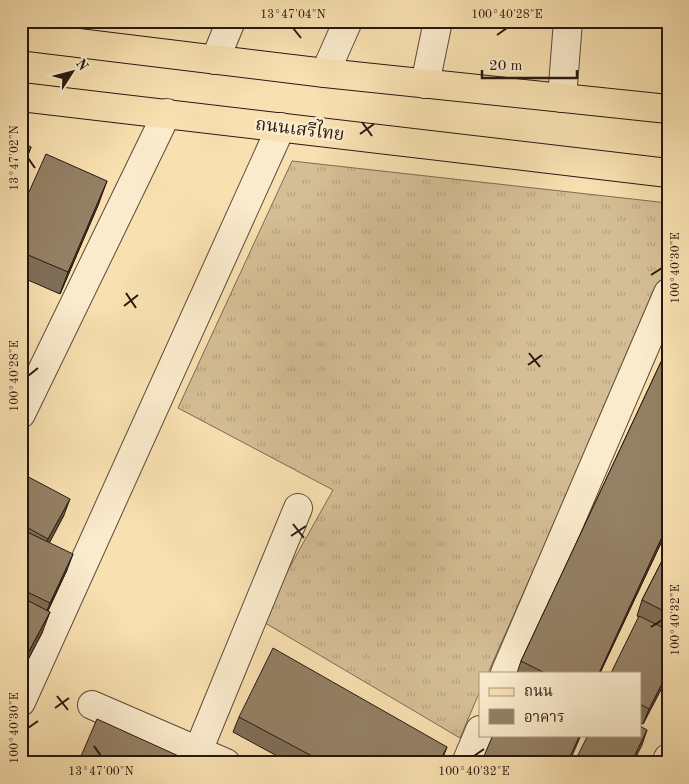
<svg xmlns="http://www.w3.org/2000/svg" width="689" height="784" font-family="'Old Standard TT','Noto Serif Thai',serif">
	<defs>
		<pattern id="grass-tufts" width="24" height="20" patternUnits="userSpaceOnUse" patternTransform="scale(1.25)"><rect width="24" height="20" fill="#d5be95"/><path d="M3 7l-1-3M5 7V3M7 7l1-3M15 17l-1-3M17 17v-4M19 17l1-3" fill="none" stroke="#b7a37f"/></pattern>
	</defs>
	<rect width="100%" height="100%" fill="#f8e0b0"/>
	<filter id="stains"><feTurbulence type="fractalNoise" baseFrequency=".004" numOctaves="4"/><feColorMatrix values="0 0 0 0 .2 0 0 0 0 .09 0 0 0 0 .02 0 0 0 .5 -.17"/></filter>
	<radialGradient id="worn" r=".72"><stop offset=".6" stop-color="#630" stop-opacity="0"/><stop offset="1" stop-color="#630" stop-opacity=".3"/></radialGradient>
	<!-- grass -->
	<path fill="url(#grass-tufts)" stroke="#7e6b53" d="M292,161l376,42v62l-180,408h-8v18l-20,47 -200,-118 73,-130 -155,-82z"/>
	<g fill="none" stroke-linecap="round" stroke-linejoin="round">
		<defs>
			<g id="minor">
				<path d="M215,60l16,-39"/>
				<path d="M325,73l23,-52"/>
				<path d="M425,84l13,-63"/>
				<path d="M562,98l6,-77"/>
				<path d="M21,414l146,-301"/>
				<path d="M505,673l163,-380"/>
				<path d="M21,702l260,-575"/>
				<path d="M92,705l134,58"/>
				<path d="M198,751l100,-243"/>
				<path d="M466,763l14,-33"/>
				<path d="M666,763l2,-5"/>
			</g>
			<g id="major">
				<path d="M21,36l304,37 343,36"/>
				<path d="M21,97l647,76"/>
			</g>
		</defs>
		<!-- minor casing -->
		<use href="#minor" stroke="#5c4a39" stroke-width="30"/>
		<!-- major casing -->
		<use href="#major" stroke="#281811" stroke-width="30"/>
		<!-- minor -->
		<use href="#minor" stroke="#faebcc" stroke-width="28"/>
		<!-- major -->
		<use href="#major" stroke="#f8e0b0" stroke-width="28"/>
	</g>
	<!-- wall -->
	<g fill="#7f6e56" stroke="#281811">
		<path d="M21,191l78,12 -39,91 -39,-17z"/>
		<path d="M668,347v181l-68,145h-83l4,-12z"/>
		<path d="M21,473l43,42 -15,28 18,27 -19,41 -6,22 -21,40z"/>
		<path d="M668,549v127l-25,48 -3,-1v-50l-1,-56 -2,-1 5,-16z"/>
		<path d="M239,717l202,46h-151l-57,-31z"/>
	</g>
	<!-- shaded-wall -->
	<g fill="#685a46" stroke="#281811">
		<path d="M31,147l-10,27v-3z"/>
		<path d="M107,181l-8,22 -39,91 8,-22z"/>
		<path d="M70,499l-6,16 -21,40 5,-16z"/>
		<path d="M668,524v4l-68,145h-1z"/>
		<path d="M73,554l-6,16 -23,48 6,-15z"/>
		<path d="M50,612l-8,21 -21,40v-7z"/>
		<path d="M668,672v4l-25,48 6,-15z"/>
		<path d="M647,730l-5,15 -9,18h-2z"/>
		<path d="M580,735h1l-12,28h-2z"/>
		<path d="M447,747l-6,16h-2z"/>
	</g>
	<!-- building -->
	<g fill="#948064" stroke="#281811">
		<path d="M21,142l10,5 -10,24z"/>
		<path d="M46,154l61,27 -39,91 -47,-20v-61l8,1z"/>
		<path d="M668,347v177l-69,149h-54l-24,-12z"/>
		<path d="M21,473l49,26 -22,40 -27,-15z"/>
		<path d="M21,529l52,25 -23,49 -29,-14z"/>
		<path d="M668,549v64l-26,-13z"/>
		<path d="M21,597l29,15 -29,54z"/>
		<path d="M639,616l29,14v42l-19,37 -9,-5v-31h-29z"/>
		<path d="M273,648l174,99 -8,16h-114l-86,-46z"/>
		<path d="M97,719l97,44h-116z"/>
		<path d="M640,726l7,4 -16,33h-57l14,-28h52z"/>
		<path d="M493,735h87l-13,28h-86z"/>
	</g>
	<!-- ticks -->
	<path fill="none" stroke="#281811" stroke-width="2" d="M293,28l8,10M497,35l10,-7M362,122l10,14M360,134l14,-10M28,158l7,10M651,275l11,-7M126,293l10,15M124,306l14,-11M529,353l11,14M528,365l14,-10M28,376l10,-8M293,524l11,14M291,536l15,-10M651,627l11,-7M57,696l11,14M55,708l14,-10M28,728l10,-7M94,746l7,10M474,756l10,-7"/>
	<g text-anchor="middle" stroke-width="5" stroke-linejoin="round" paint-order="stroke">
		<!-- street labels -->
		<g font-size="18" fill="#281811" stroke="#faebcc">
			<text transform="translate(300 129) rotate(7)" y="6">ถนนเสรีไทย</text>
		</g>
	</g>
	<!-- margin -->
	<rect width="689" height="784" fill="none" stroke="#f8e0b0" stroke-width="55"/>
	<!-- legend -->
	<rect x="479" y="672" width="162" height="65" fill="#faebcc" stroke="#a69781"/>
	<rect x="489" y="688" width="25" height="8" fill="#f8e0b0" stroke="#a69781"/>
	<text x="524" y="696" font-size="15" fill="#281811">ถนน</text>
	<rect x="489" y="709" width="25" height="15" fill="#948064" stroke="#a69781"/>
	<text x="524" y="722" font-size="15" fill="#281811">อาคาร</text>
	<!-- north arrow -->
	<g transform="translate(72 72) rotate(54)" stroke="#faebcc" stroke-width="4" paint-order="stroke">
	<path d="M0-4L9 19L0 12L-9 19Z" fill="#281811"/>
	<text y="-8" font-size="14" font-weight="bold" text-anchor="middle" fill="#281811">N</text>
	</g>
	<!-- scale -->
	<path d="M482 70v8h95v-8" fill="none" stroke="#281811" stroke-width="2.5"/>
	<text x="489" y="70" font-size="15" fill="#281811" stroke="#faebcc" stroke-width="4" paint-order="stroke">20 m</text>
	<rect x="28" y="28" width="634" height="728" fill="none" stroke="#281811" stroke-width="2"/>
	<g font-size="12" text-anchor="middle" fill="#281811">
		<text x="293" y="18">13°47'04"N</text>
		<text x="507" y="18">100°40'28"E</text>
		<text transform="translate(14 158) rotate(-90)" y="4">13°47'02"N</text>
		<text transform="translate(675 268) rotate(-90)" y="4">100°40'30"E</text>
		<text transform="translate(14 376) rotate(-90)" y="4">100°40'28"E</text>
		<text transform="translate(675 620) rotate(-90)" y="4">100°40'32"E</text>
		<text transform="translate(14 728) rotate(-90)" y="4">100°40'30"E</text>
		<text x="101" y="775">13°47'00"N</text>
		<text x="474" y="775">100°40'32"E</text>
	</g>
	<rect width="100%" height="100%" filter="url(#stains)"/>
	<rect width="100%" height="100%" fill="url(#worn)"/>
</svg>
